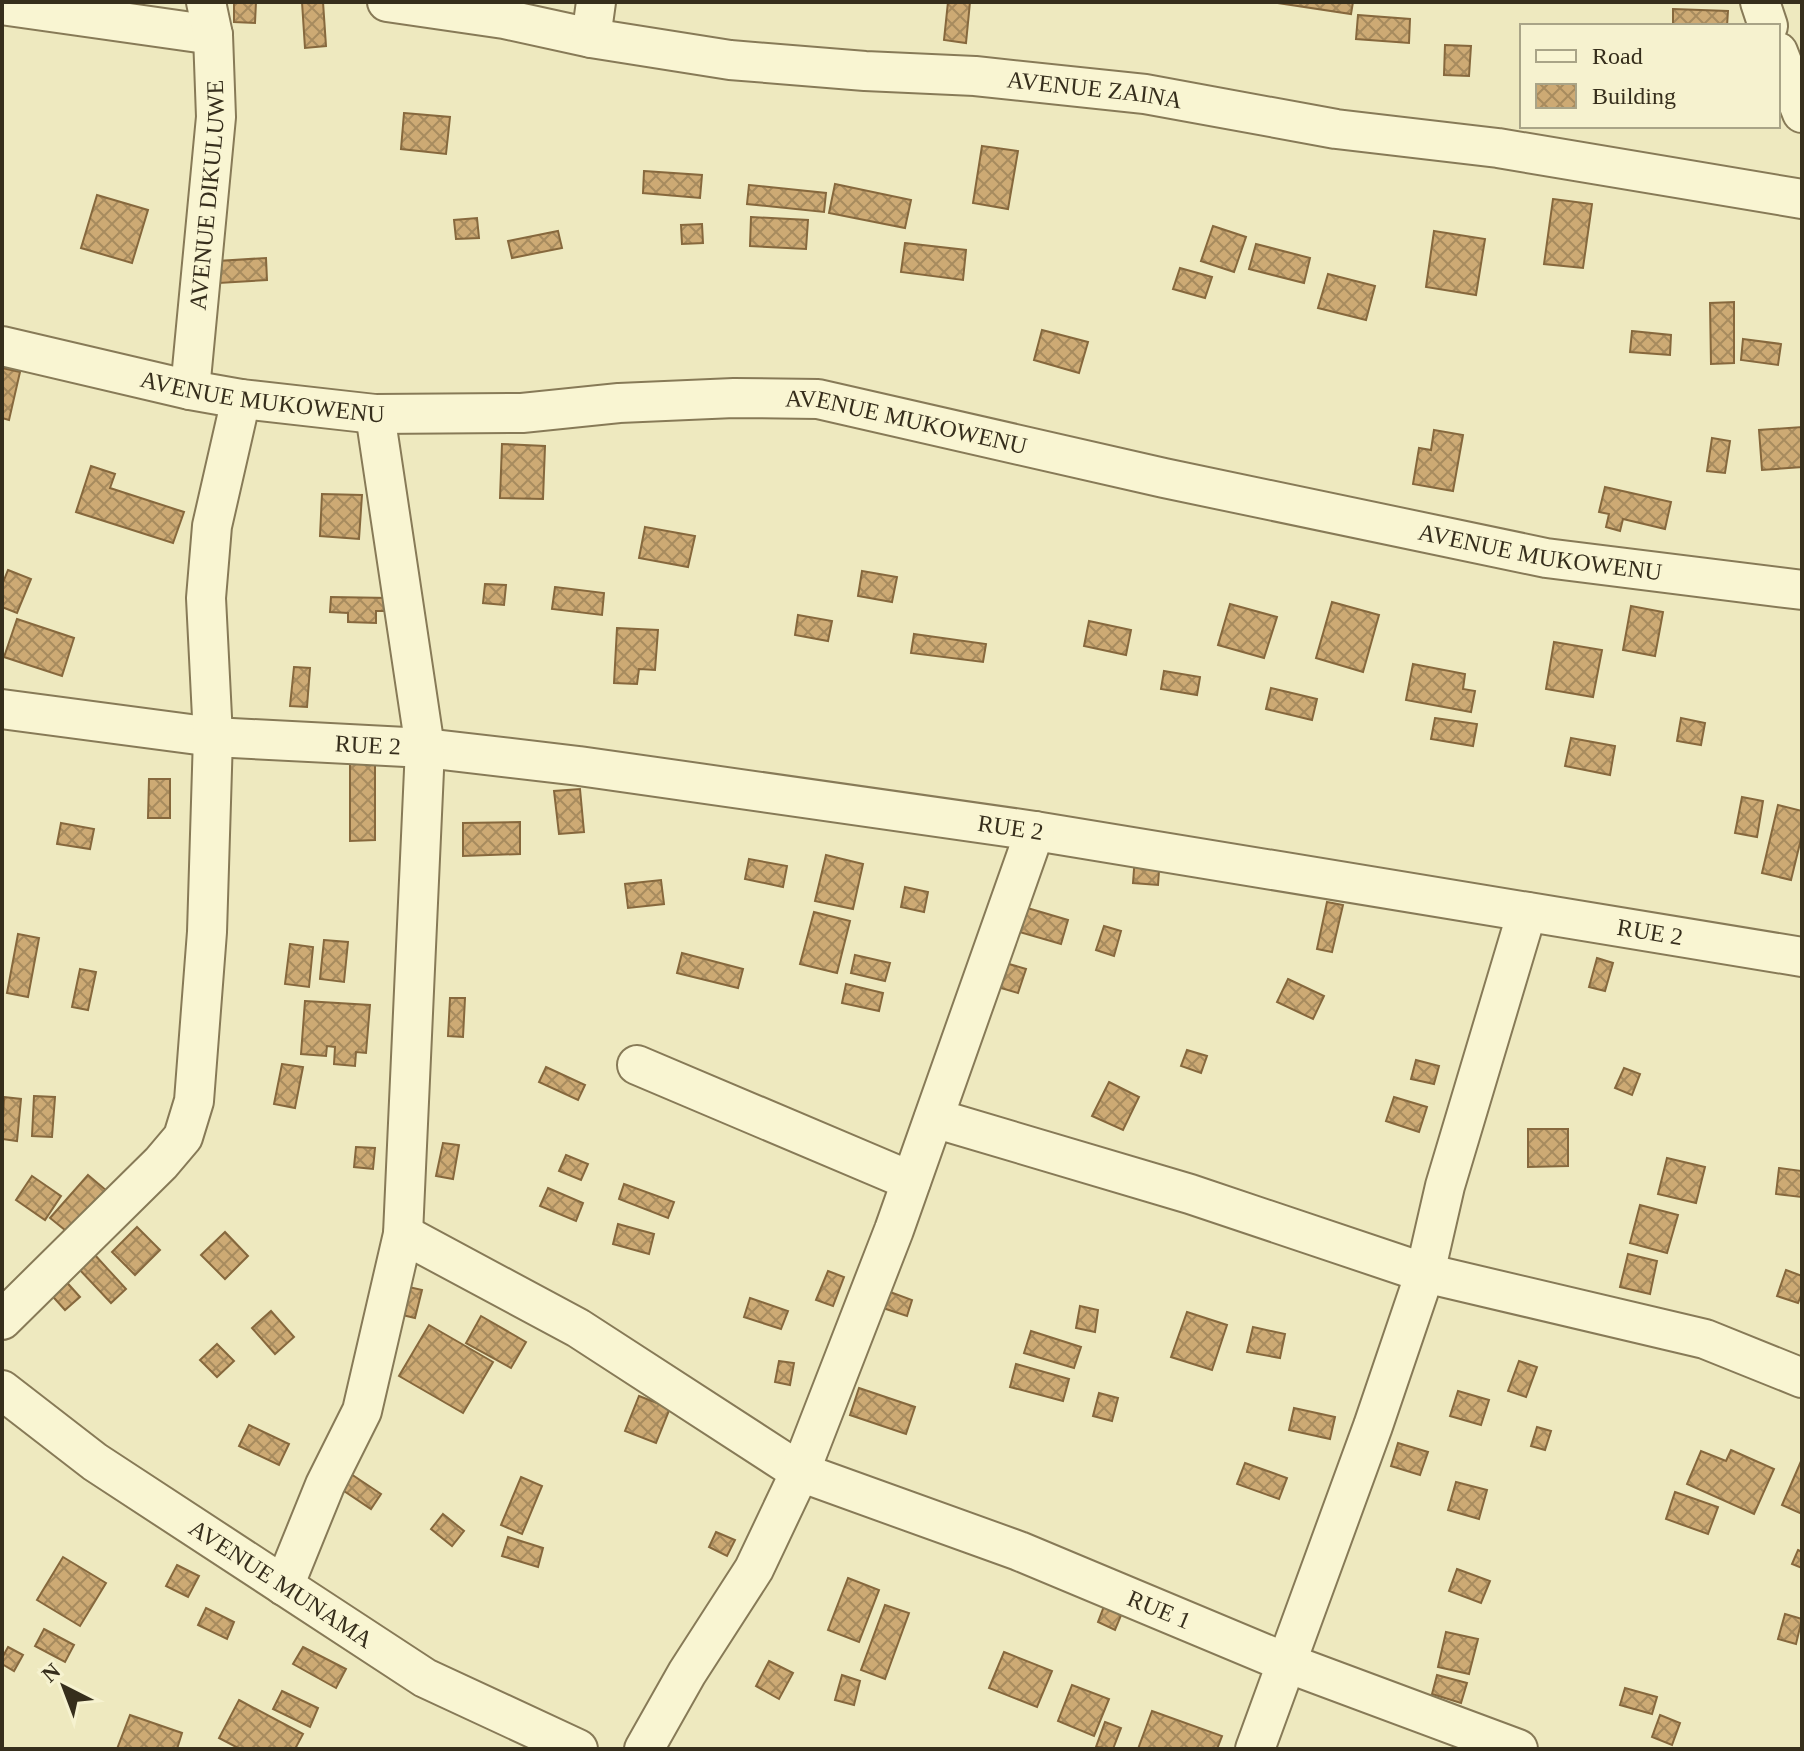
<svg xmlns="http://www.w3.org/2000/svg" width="1804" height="1751" font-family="'Times New Roman',serif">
	<defs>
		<pattern id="building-cross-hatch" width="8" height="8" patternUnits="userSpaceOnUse" patternTransform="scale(2)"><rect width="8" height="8" fill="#cdaa74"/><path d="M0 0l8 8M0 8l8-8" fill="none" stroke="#a78b5e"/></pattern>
	</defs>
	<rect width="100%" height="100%" fill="#eee9bf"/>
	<!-- building -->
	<g fill="url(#building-cross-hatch)" stroke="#86683d" stroke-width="2">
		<path d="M234,2h22l-1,21 -21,-1z"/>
		<path d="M302,2h21l3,44 -21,2z"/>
		<path d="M948,2h22l-4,41 -22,-3z"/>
		<path d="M1271,2h82l-2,12z"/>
		<path d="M1673,9l55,2 -1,15h-54z"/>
		<path d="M1358,15l52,4 -1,24 -53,-4z"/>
		<path d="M1445,45l26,1 -2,30 -25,-1z"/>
		<path d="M404,113l46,4 -4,37 -45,-5z"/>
		<path d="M982,146l36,5 -10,58 -35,-6z"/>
		<path d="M644,171l58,4 -2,23 -57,-5z"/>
		<path d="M835,184l76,16 -6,28 -76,-15z"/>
		<path d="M749,185l77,8 -2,19 -77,-8z"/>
		<path d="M97,195l51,15 -16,53 -51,-15z"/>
		<path d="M1553,199l39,5 -9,64 -39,-4z"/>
		<path d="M751,217l57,3 -2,29 -56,-3z"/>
		<path d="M477,218l2,20 -23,1 -2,-19z"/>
		<path d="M702,224l1,19 -21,1 -1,-19z"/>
		<path d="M1213,226l33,11 -12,35 -33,-11z"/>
		<path d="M558,231l4,17 -50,10 -4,-17z"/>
		<path d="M1434,231l51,8 -9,56 -50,-8z"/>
		<path d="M905,243l61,7 -3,30 -62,-8z"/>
		<path d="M1256,244l54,14 -6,25 -55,-14z"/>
		<path d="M266,258l1,22 -48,3 -1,-22z"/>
		<path d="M1180,268l32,9 -7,21 -32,-9z"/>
		<path d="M1328,274l47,12 -9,34 -48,-12z"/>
		<path d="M1734,302v61l-23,1 -1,-61z"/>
		<path d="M1042,330l46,12 -9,31 -45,-13z"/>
		<path d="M1632,331l39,4 -1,20 -40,-3z"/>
		<path d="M1743,339l38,5 -3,21 -37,-5z"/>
		<path d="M2,368l18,4 -11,48 -7,-2z"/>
		<path d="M1802,427v40l-40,3 -3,-40z"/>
		<path d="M1434,430l29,5 -10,56 -40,-7 6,-36 12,2z"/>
		<path d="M1712,438l18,3 -5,32 -18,-2z"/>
		<path d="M502,444l43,2 -2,53 -43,-1z"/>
		<path d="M91,466l24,8 -5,14 74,24 -11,31 -97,-31z"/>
		<path d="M1605,487l66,15 -6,27 -42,-10 -3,12 -14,-4 3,-13 -10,-2z"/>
		<path d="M322,494l40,1 -3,44 -39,-3z"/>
		<path d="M645,527l50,9 -7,31 -49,-9z"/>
		<path d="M8,570l23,9 -14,34 -15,-6v-22z"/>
		<path d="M862,571l35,6 -5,25 -34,-6z"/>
		<path d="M485,584l21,1 -2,20 -21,-2z"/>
		<path d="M555,587l49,6 -2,22 -50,-6z"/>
		<path d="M331,597l59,1v13h-14v12l-28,-1v-9l-18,-1z"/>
		<path d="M1332,602l47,13 -16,57 -47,-14z"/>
		<path d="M1230,604l47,13 -13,41 -46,-13z"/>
		<path d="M1631,606l32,6 -8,44 -32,-6z"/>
		<path d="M798,615l34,6 -4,20 -33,-6z"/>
		<path d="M17,619l57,19 -12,38 -58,-19z"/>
		<path d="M1089,621l42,9 -5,25 -42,-9z"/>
		<path d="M617,628l41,2 -3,40 -16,-1 -2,15 -23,-1z"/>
		<path d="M914,634l72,10 -3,18 -72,-9z"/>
		<path d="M1554,642l48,8 -9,47 -47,-8z"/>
		<path d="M1413,664l52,10 -2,15 12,2 -4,21 -65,-12z"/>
		<path d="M294,667l16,1 -3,39 -17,-1z"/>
		<path d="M1164,671l36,6 -3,18 -36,-6z"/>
		<path d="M1271,688l46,11 -5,21 -46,-11z"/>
		<path d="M1435,718l42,6 -4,22 -42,-7z"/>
		<path d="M1681,718l24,5 -4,22 -24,-4z"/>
		<path d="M1571,738l44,8 -5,29 -45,-9z"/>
		<path d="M350,760h25v80l-25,1z"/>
		<path d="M149,779h21v39h-22z"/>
		<path d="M580,789l4,43 -25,2 -5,-43z"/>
		<path d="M1742,797l21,4 -6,36 -22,-4z"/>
		<path d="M1778,805l24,6v24l-11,45 -29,-7z"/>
		<path d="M520,822v32l-57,2v-33z"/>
		<path d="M61,823l33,6 -4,20 -33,-5z"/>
		<path d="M826,855l37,9 -10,45 -38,-8z"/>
		<path d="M1135,856l25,2 -2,27 -25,-2z"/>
		<path d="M749,859l38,7 -4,21 -38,-8z"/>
		<path d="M661,880l3,24 -36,4 -3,-24z"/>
		<path d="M905,887l23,5 -4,20 -23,-5z"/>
		<path d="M1327,902l16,3 -11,47 -15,-3z"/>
		<path d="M1024,907l44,13 -7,24 -45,-13z"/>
		<path d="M814,912l36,9 -13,52 -37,-9z"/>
		<path d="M1104,926l17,5 -7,25 -18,-6z"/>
		<path d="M18,934l21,4 -11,59 -21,-4z"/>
		<path d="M324,940l24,2 -4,40 -24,-3z"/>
		<path d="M290,944l23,3 -4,40 -24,-3z"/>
		<path d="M682,953l61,16 -5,19 -61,-15z"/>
		<path d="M855,955l35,8 -5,18 -34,-8z"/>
		<path d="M1597,958l16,5 -8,28 -16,-4z"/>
		<path d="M992,959l34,10 -8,24 -34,-10z"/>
		<path d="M80,969l16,3 -8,38 -16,-3z"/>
		<path d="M1288,979l36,17 -11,23 -36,-17z"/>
		<path d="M846,984l37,9 -4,18 -37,-8z"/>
		<path d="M450,998h15l-2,39 -15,-1z"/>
		<path d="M305,1001l65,4 -4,48 -10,-1 -1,14 -21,-2 1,-17 -8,-1 -1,10 -25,-2z"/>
		<path d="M1187,1050l20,6 -6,17 -20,-7z"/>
		<path d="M1416,1060l23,6 -5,18 -23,-5z"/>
		<path d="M282,1064l21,3 -8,41 -21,-4z"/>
		<path d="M546,1067l39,18 -7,15 -39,-18z"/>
		<path d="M1624,1068l16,6 -8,21 -17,-7z"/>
		<path d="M1109,1082l30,15 -16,33 -31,-14z"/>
		<path d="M34,1096l21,1 -3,40 -20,-1z"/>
		<path d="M4,1097l17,2 -4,42 -15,-2z"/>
		<path d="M1394,1097l33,10 -8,25 -33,-11z"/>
		<path d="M1528,1129h40v37l-40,1z"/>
		<path d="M443,1143l16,2 -6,34 -17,-3z"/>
		<path d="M356,1147l19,1 -2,21 -19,-2z"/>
		<path d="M566,1155l22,9 -7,16 -22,-9z"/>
		<path d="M1667,1158l38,9 -9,36 -38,-9z"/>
		<path d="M1779,1168l23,3 -1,26 -25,-3z"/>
		<path d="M88,1175l19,16 -37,43 -20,-16z"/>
		<path d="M32,1176l29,20 -16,24 -29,-20z"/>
		<path d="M624,1184l50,18 -6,16 -49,-19z"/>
		<path d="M548,1188l35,15 -7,18 -36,-15z"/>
		<path d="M1640,1205l38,10 -11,38 -37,-10z"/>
		<path d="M618,1224l36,10 -5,20 -36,-10z"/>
		<path d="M137,1227l23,23 -25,25 -23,-23z"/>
		<path d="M225,1232l23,24 -23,23 -24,-24z"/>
		<path d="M94,1254l32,35 -15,14 -33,-35z"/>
		<path d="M1628,1254l29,7 -7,33 -30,-7z"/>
		<path d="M1786,1270l16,6v17l-4,10 -21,-7z"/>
		<path d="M828,1271l16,6 -11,29 -17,-6z"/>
		<path d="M62,1277l18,20 -15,13 -18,-20z"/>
		<path d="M400,1285l22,5 -7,28 -21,-5z"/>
		<path d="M882,1289l30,11 -5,16 -30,-10z"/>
		<path d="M750,1298l38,13 -7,18 -37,-12z"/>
		<path d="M1080,1306l18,4 -3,22 -19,-4z"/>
		<path d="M271,1311l23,26 -19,17 -23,-26z"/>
		<path d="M1187,1312l40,13 -15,45 -41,-13z"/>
		<path d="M481,1316l45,26 -15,26 -45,-25z"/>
		<path d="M429,1325l64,37 -30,51 -64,-37z"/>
		<path d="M1253,1327l32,7 -5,24 -33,-6z"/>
		<path d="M1031,1331l50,16 -7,21 -50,-15z"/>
		<path d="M217,1344l17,17 -17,16 -17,-17z"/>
		<path d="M779,1361l15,2 -4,22 -15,-3z"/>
		<path d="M1519,1361l18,6 -11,30 -18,-6z"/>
		<path d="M1016,1364l53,15 -6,22 -53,-14z"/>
		<path d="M859,1388l56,19 -9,27 -56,-19z"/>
		<path d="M1458,1391l31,9 -8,25 -31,-9z"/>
		<path d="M1099,1393l19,5 -6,23 -19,-5z"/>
		<path d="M639,1396l31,12 -14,35 -31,-12z"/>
		<path d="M1294,1408l41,9 -5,22 -41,-9z"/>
		<path d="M249,1425l40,19 -10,21 -40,-19z"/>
		<path d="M1537,1427l14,4 -6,19 -14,-4z"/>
		<path d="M1398,1443l30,9 -8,23 -29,-9z"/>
		<path d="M1731,1450l43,19 -20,45 -67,-30 14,-33 25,10z"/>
		<path d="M1802,1459v55l-20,-9z"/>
		<path d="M1245,1463l42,15 -8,21 -42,-15z"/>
		<path d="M348,1472l33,22 -10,15 -33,-22z"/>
		<path d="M521,1477l21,9 -20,48 -21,-9z"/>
		<path d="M1456,1482l31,8 -8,29 -31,-9z"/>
		<path d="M1675,1492l43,15 -10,27 -42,-15z"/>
		<path d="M443,1514l21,17 -12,15 -21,-17z"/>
		<path d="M716,1532l19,8 -8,16 -18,-9z"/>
		<path d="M508,1537l35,11 -5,19 -36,-11z"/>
		<path d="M1798,1550l4,2v16l-10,-4z"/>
		<path d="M63,1557l43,26 -26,43 -43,-26z"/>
		<path d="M177,1565l22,11 -11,21 -22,-11z"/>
		<path d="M1457,1569l33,12 -9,22 -32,-12z"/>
		<path d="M848,1578l31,12 -20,52 -31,-12z"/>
		<path d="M1106,1601l18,7 -9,22 -17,-8z"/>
		<path d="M885,1605l24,8 -24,66 -24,-9z"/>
		<path d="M206,1608l28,14 -7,17 -29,-14z"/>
		<path d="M1785,1614l17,5 -6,25 -18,-5z"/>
		<path d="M44,1629l30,16 -9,17 -30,-16z"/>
		<path d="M1446,1632l32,7 -9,35 -31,-7z"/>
		<path d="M8,1647l15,8 -9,16 -12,-7v-6z"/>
		<path d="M303,1647l43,22 -10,19 -43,-24z"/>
		<path d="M1004,1652l48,19 -15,36 -48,-19z"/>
		<path d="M769,1661l24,12 -14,26 -23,-13z"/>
		<path d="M842,1675l18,6 -6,24 -19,-5z"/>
		<path d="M1437,1675l30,8 -6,20 -29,-9z"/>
		<path d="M1072,1685l37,14 -15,37 -36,-15z"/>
		<path d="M1625,1688l32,9 -5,17 -32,-9z"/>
		<path d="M282,1691l36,17 -8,19 -37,-18z"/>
		<path d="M239,1700l64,34 -8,15h-55l-21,-11z"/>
		<path d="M1152,1711l70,25 -5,13h-79z"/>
		<path d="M130,1715l52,18 -5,16h-60z"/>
		<path d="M1660,1715l20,8 -8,22 -20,-8z"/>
		<path d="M1105,1722l16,6 -8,21 -17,-2z"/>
	</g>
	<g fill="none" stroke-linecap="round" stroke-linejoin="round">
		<defs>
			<g id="minor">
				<path id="s1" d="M387,2l117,17 87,19 139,22 135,11 110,5 170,18 191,35 162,19 304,51"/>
				<path d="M1760,2l8,24"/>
				<path d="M2,5l211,30"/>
				<path d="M591,38l5,-36"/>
				<path d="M1778,52l24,61"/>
				<path id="s2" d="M2,346l188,44 51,9 134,15 147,-1 97,-10 115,-5 84,1 346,79 382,80 256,32"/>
				<path id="s3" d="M190,390l26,-273 -3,-82 -7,-33"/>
				<path id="s4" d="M2,709l211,28 212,11 154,18 456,65 767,126"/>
				<path d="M637,1065l274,116"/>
				<path d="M934,1118l256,76 235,79 280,66 97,39"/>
				<path id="s5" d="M403,1234l175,94 222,144 219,79 268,112 231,86"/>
				<path d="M2,1320l159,-157 22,-26 11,-36 13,-169 6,-195 -7,-139 6,-72 29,-127"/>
				<path id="s6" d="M2,1390l93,72 330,216 153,71"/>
				<path d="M284,1586l41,-101 37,-74 41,-177 22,-486 -50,-334"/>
				<path d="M644,1749l43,-76 67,-104 46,-97 94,-242 141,-399"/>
				<path d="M1255,1749l118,-323 52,-153 20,-87 82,-274"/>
			</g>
		</defs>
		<!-- minor casing -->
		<use href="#minor" stroke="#877a57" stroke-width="42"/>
		<!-- minor -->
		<use href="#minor" stroke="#f9f5d2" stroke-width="38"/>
	</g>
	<g text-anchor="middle" stroke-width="6" stroke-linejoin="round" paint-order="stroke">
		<!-- street labels -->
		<g font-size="24" fill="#362e1c" stroke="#f6f2cf">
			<text dy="8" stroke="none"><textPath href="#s1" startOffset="714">AVENUE ZAINA</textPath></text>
			<text dy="8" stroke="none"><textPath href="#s3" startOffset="196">AVENUE DIKULUWE</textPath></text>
			<text dy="8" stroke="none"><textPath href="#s2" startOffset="266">AVENUE MUKOWENU</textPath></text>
			<text dy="8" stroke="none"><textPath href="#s2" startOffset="914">AVENUE MUKOWENU</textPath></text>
			<text dy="8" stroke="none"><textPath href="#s2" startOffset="1562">AVENUE MUKOWENU</textPath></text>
			<text dy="8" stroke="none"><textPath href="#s4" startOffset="368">RUE 2</textPath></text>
			<text dy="8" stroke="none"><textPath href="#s4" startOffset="1016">RUE 2</textPath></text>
			<text dy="8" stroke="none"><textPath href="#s4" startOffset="1664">RUE 2</textPath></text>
			<text dy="8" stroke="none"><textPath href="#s6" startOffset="340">AVENUE MUNAMA</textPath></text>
			<text dy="8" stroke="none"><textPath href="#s5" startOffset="848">RUE 1</textPath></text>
		</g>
	</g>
	<!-- border -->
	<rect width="1804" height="1751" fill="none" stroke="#362e1c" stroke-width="8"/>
	<!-- legend -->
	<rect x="1520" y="24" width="260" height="104" fill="#f6f2cf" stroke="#a9a487" stroke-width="2"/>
	<rect x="1536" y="50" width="40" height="12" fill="#f9f5d2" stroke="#a9a487" stroke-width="2"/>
	<text x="1592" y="64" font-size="24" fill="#362e1c">Road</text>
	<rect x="1536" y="84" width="40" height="24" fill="url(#building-cross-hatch)" stroke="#a9a487" stroke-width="2"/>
	<text x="1592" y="104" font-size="24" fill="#362e1c">Building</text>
	<!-- north arrow -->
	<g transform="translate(64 1687) rotate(318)" stroke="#f6f2cf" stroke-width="6" paint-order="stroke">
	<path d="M0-6L14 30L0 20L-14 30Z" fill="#362e1c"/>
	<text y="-12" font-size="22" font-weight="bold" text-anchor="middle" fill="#362e1c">N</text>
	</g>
</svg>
